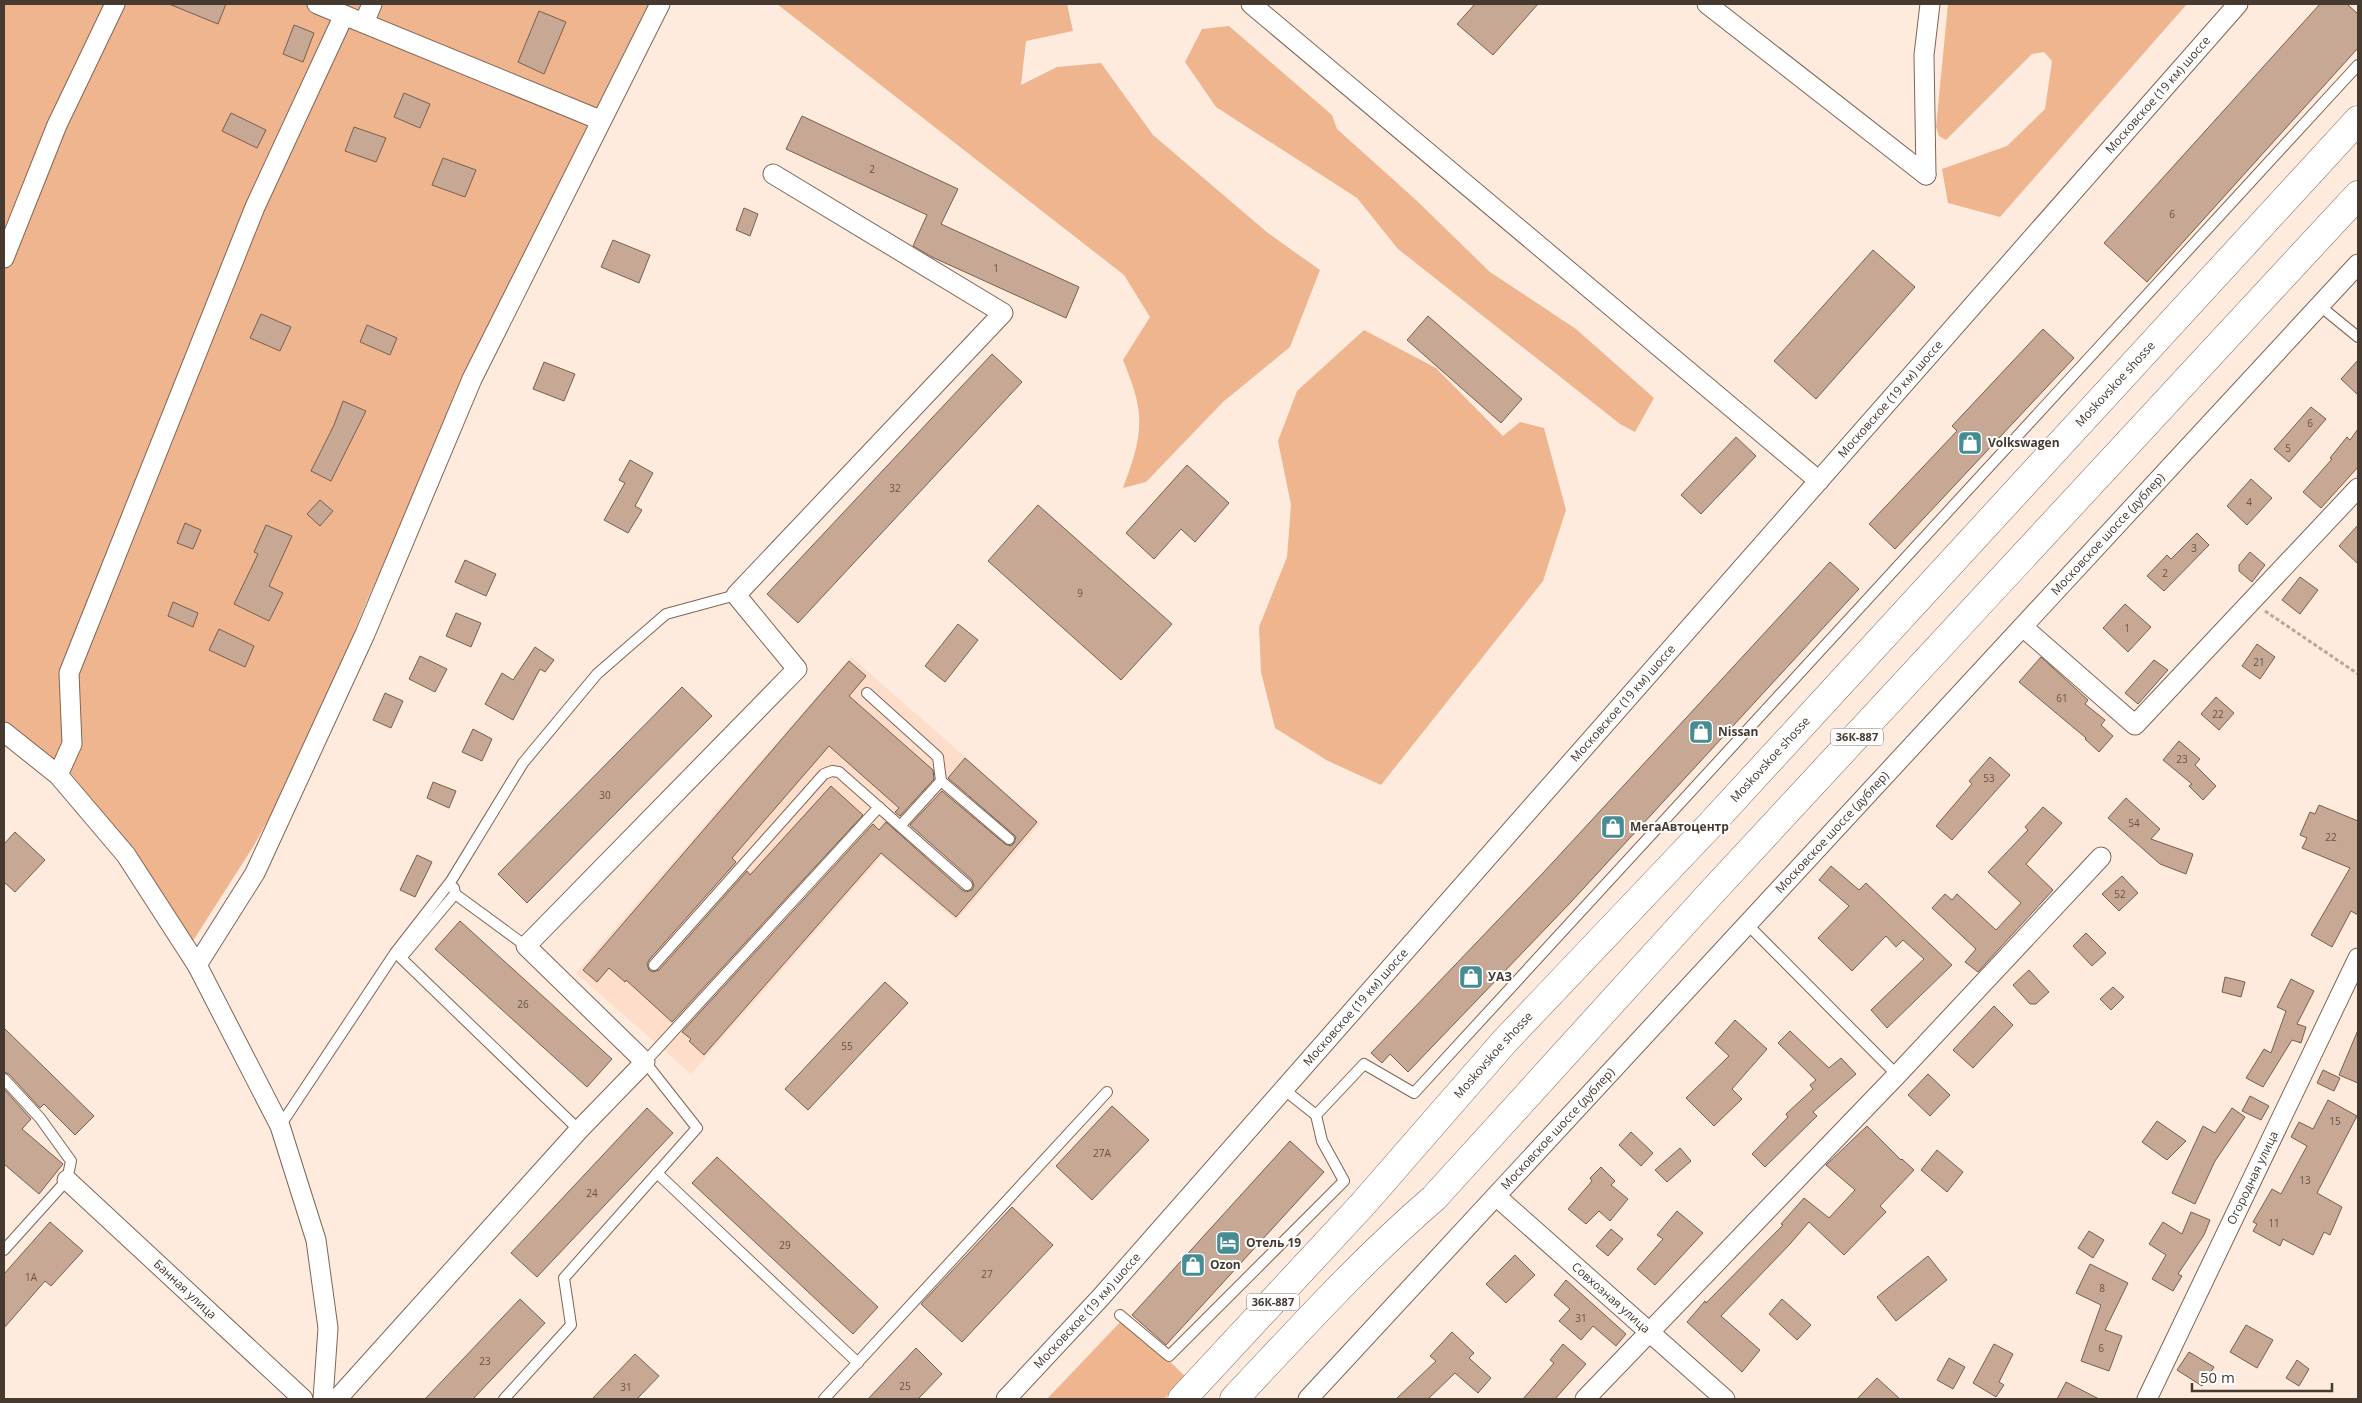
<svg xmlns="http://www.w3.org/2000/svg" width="2362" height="1403" font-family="'Open Sans',sans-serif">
	<rect width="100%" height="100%" fill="#feebde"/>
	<!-- built -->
	<path fill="#fedeca" d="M851,657l190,166 -85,98 -74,-65 -191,218 -115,-101z"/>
	<!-- green -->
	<g fill="#eeb58f">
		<path d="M4,4h645l-221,460 -62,139 -57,142 -56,102 -64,100 -55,-95 -70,-87 -60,-35z"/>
		<path d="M777,4h290l6,27 -47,10 -5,44 36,-18 44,-4 52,72 115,98 52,37 -30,77 -67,55 -77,80 -23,6c8,-22 18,-47 16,-72 -1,-19 -9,-38 -16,-56l27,-43 -26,-42z"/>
		<path d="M1948,4h239l-187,213 -52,-14 -6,-34 65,-23 38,-37 7,-48 -8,-9 -12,2 -86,86 -7,-4 -3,-9z"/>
		<path d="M1229,26l103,89 5,14 79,71 74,72 86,57 78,69 -19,34 -15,-8 -222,-175 -41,-51 -141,-91 -31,-45 17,-33z"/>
		<path d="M1364,330l72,38 67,68 17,-14 24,6 22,82 -23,71 -162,204 -53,-24 -53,-33 -14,-56 -2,-45 28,-70 4,-52 -13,-64 19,-50z"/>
		<path d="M1124,1318l62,59 -22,22h-117z"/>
	</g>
	<!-- building -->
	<g fill="#c6a894" stroke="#795e4c">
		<path d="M169,4h57l-8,20z"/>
		<path d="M1475,4h63l-45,51 -36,-31z"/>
		<path d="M2320,4h27l11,10v34l-211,234 -43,-39z"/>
		<path d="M539,11l27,11 -22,52 -26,-12z"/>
		<path d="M294,25l20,8 -11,29 -20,-8z"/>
		<path d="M404,93l26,11 -10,24 -26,-11z"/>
		<path d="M231,113l35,17 -9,18 -35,-17z"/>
		<path d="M802,116l156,73 -17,35 138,63 -13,31 -134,-61 -19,-11 14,-31 -141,-66z"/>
		<path d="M354,127l32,11 -10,24 -31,-11z"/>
		<path d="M443,158l33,12 -11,27 -33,-12z"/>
		<path d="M744,208l14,6 -8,22 -14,-6z"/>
		<path d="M613,240l37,15 -11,28 -38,-16z"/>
		<path d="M1873,250l42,37 -99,112 -42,-38z"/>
		<path d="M261,314l30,13 -11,24 -30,-13z"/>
		<path d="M1428,316l94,83 -21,24 -94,-83z"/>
		<path d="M367,325l30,13 -7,17 -30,-13z"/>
		<path d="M2043,329l31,29 -179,191 -26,-25 88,-93 -5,-5z"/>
		<path d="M992,354l30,28 -224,241 -31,-29z"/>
		<path d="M2358,360v35l-17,-16z"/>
		<path d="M544,362l31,12 -11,27 -31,-12z"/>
		<path d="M343,401l23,10 -35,70 -20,-10 23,-46z"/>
		<path d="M2311,407l15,12 -37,43 -15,-13z"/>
		<path d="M2358,429v38l-37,41 -18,-16 29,-33 -2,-1 17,-21 3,3z"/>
		<path d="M1736,437l20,19 -55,58 -20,-19z"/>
		<path d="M630,460l23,13 -18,33 7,4 -14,23 -24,-13 21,-37 -6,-3z"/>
		<path d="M1187,465l42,38 -34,39 -14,-13 -27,30 -28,-26z"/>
		<path d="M2251,479l21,19 -25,27 -20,-19z"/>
		<path d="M320,500l13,11 -13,15 -13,-12z"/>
		<path d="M1038,505l134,119 -51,56 -133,-119z"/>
		<path d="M185,523l16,7 -8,19 -16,-6z"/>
		<path d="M266,525l26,11 -23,50 14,7 -14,28 -35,-17 24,-50 -4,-2z"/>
		<path d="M2358,525v39l-19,-18z"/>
		<path d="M2197,533l12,12 -45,46 -17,-15 20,-21 4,4z"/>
		<path d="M2250,552l15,13 -13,17 -13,-11v-6z"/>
		<path d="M465,560l31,14 -10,22 -31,-14z"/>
		<path d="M1830,562l29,27 -288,313 -163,170 -18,-18 -8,9 -11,-10 171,-179z"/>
		<path d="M2300,577l18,13 -18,24 -18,-14z"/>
		<path d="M173,602l25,11 -5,14 -25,-11z"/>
		<path d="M2125,604l26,23 -23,25 -25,-24z"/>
		<path d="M456,613l25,10 -10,24 -25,-11z"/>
		<path d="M958,624l20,16 -33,42 -20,-16z"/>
		<path d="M219,629l35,17 -9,21 -36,-17z"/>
		<path d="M2257,644l18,13 -15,22 -18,-13z"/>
		<path d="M535,647l19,13 -9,12 -5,-3 -27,51 -28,-16 17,-31 11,7z"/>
		<path d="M420,656l27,13 -12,23 -26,-13z"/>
		<path d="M2041,657l47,43 -3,4 20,16 -4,5 12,11 -14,16 -14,-13 1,-1 -67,-56z"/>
		<path d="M2154,660l14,10 -30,34 -13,-11z"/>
		<path d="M849,661l17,15 -17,20 84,74 1,9 -34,37 -5,-4 4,-4 -70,-62 -97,112 4,4 -87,98 -2,4 2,6 4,2 6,-2 88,-99 3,4 81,-89 32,29 -191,207 -46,-42 -1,2 -16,-14 -12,14 -14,-12z"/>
		<path d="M682,687l30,29 -185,187 -29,-29z"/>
		<path d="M385,693l18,8 -12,27 -18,-8z"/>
		<path d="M2216,697l18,16 -15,17 -18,-16z"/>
		<path d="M473,729l19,10 -10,22 -20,-9z"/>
		<path d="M2179,741l21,18 -5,6 21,21 -13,14 -14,-14 3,-2 -29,-24z"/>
		<path d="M1990,757l20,18 -58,65 -16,-14 36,-42 -3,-3z"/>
		<path d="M965,758l72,64 -81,95 -75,-64 -177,202 -15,-14 2,-2 -9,-7 191,-208 6,6 7,-8 76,68 4,2 6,-2 2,-4 -2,-6 -62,-55 32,-34 63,53 6,2 3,-3 2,-6 -3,-3 -65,-56z"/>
		<path d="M433,782l23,9 -7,17 -22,-10z"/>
		<path d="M2126,798l34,31 -9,10 42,15 -7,20 -26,-10 -52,-46z"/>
		<path d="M2319,805l39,16v94l-7,-4 -19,36 -21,-12 39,-67 -48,-20 5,-10 -7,-3 10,-23 5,2z"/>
		<path d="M2043,807l19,16 -36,41 27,26 -75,82 -13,-10 11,-13 -44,-41 13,-14 7,6 5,-6 39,36 25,-27 -33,-31 40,-42 -3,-3z"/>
		<path d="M15,832l30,28 -30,32 -11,-10v-38z"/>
		<path d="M417,855l15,7 -17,35 -15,-7z"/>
		<path d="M1831,866l28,24 7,-7 86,82 -65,63 -16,-18 53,-51 -21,-19 -7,7 -10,-11 -34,35 -34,-33 31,-32 -30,-26z"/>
		<path d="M2122,876l16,17 -19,18 -17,-17z"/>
		<path d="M460,921l152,138 -25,28 -152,-138z"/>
		<path d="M2086,933l20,20 -14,13 -19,-20z"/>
		<path d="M2029,970l20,22 -13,12h-6l-17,-19z"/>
		<path d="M2225,977l20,5 -4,15 -19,-5z"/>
		<path d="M2291,979l23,12 -17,33 9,3 -5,16 -9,-3 -29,47 -17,-9 18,-29 7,4 15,-42 -9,-4z"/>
		<path d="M885,982l23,21 -100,107 -23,-21z"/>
		<path d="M2113,987l11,10 -13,13 -11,-11z"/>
		<path d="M1994,1006l19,19 -40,43 -20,-18z"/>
		<path d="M1735,1020l32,29 -35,40 10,10 -28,27 -28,-28 43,-42 -14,-13z"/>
		<path d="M4,1028l90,88 -19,19 -31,-31 -4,4 -31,-34 -5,-2z"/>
		<path d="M2358,1030v53l-19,-8z"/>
		<path d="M1790,1031l39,37 12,-10 15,16 -43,38 4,4 -52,51 -13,-13 36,-37 -2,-3 27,-25 -3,-4 6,-5 -38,-37z"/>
		<path d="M2323,1070l17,8 -6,13 -17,-8z"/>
		<path d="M1928,1074l22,21 -20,21 -22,-21z"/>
		<path d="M4,1089l27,30 -9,10 41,35 -24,30 -35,-30z"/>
		<path d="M2250,1096l19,10 -8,14 -19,-9z"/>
		<path d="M2328,1100l29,16 -40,77 25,14 -12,28 -6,-3 -11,23 -30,-16 -3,7 -27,-15 4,-7 -4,-2 19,-33 9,5 26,-48 -16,-9 8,-15 14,7z"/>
		<path d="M1112,1106l37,34 -57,60 -36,-34z"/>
		<path d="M647,1108l26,25 -136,144 -26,-24z"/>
		<path d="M2232,1108l13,9 -30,44 -20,43 -23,-11 31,-67 12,7z"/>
		<path d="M2157,1121l29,20 -19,19 -25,-18z"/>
		<path d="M1867,1126l34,34 1,-1 12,11 -34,36 6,6 -42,43 -35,-33 -19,22 -69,72 39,34 -18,22 -55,-50 18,-21 1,2 77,-78 -2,-1 23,-26 25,20 26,-28 -29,-25z"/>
		<path d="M1631,1132l22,21 -12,13 -22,-21z"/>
		<path d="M1290,1141l34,31 -158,173 -34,-30z"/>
		<path d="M1680,1148l11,13 -24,21 -12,-12z"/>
		<path d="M1937,1150l26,22 -16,20 -26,-22z"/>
		<path d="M717,1157l161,150 -25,27 -161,-151z"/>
		<path d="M1601,1167l14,14 -4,4 17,14 -18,22 -11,-10 -13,13 -18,-15 24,-28 -2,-3z"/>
		<path d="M1012,1207l41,38 -91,97 -41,-38z"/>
		<path d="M1677,1211l26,22 -48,52 -18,-16 26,-30 -6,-4z"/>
		<path d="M2191,1212l19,8 -6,15 -26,39 4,2 -9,15 -21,-12 14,-24 -17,-11 14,-22 19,12z"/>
		<path d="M50,1222l33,29 -32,35 -6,-5 -41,47v-54z"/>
		<path d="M1611,1229l12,10 -15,17 -12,-10z"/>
		<path d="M2089,1231l15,9 -11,18 -15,-10z"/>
		<path d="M1515,1255l20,20 -29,28 -20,-19z"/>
		<path d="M1928,1256l19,24 -51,41 -19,-24z"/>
		<path d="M2090,1264l38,19 -23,47 17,6 -13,35 -28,-10 20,-56 -25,-12z"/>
		<path d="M1566,1280l60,54 -10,12 -23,-20 -12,14 -22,-19 11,-12 -16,-14z"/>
		<path d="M520,1299l25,24 -72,76h-48z"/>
		<path d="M1782,1299l29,26 -14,15 -28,-26z"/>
		<path d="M2246,1325l27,15 -16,28 -27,-16z"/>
		<path d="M1452,1332l22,21 -5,5 22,20 -13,15 -23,-20 -27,26h-32l40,-38 -6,-5z"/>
		<path d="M1563,1344l23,20 -31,35h-32l31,-36 -4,-3z"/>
		<path d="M1994,1344l19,10 -14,28 5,3 -8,12 -23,-14z"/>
		<path d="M916,1348l26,26 -24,25h-50z"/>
		<path d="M2189,1352l25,15 -12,19 -25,-16z"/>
		<path d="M635,1354l24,22 -22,23h-45z"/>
		<path d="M1949,1358l16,9 -12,22 -16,-9z"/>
		<path d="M2297,1360l12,9 -10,17 -13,-8z"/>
		<path d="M1877,1378l23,21h-43z"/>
		<path d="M2066,1382l33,17h-42z"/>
	</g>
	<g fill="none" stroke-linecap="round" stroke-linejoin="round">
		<defs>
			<g id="lane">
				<path d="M2320,306l38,31"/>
				<path d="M867,693l71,64 3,24"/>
				<path d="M901,825l40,-44 68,58"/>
				<path d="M454,888l1,6 71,52"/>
				<path d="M455,894l-54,64 178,172"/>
				<path d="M1747,924l150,151"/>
				<path d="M654,965l170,-191 8,-3 7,1 128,113"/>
				<path d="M4,1079l36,39 31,43 -4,19 -63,70"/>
				<path d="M1282,1088l34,27"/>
				<path d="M280,1126l115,-173 56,-72 72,-118 74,-89 69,-60 70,-19"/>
				<path d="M657,1173l201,190"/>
				<path d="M1120,1315l49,41 175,-175 -22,-40 -6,-26 48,-51 50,29 944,-1028"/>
				<path d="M504,1399l67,-74 -7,-47 133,-150 -52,-66 234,-255"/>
				<path d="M824,1399l283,-307"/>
			</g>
			<g id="street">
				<path d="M317,4l283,116"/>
				<path d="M1251,4l568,477"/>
				<path d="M1707,4l219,171"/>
				<path d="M364,23l8,-19"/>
				<path d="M1926,175l-2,-120 6,-51"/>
				<path d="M4,258l53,-133 58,-121"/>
				<path d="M2023,627l112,98 223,-237"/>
				<path d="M4,732l54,43 68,80 71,110 83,161 36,114 12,88 -5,71"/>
				<path d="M58,775l14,-31 -3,-71 186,-466 89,-192"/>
				<path d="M197,965l58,-92 110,-239 107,-255 188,-375"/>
				<path id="s1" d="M67,1180l236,219"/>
				<path id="s2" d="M1497,1197l228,202"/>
				<path d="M337,1399l242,-269 66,-68 -119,-116 271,-277 -61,-74 267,-282 -230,-139"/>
				<path id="s3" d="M1006,1399l95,-102 1137,-1293"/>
				<path id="s4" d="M1308,1399l1050,-1135"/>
				<path d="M1585,1399l312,-324 204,-218"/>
				<path id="s5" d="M2147,1399l211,-441"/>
			</g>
			<g id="primary">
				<path id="s6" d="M1182,1399l181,-195 141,-162 207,-218 647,-704"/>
				<path d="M1234,1399c65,-69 128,-139 200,-201l277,-305 647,-698"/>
			</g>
		</defs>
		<!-- lane casing -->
		<use href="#lane" stroke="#806553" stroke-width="12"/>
		<!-- street casing -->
		<use href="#street" stroke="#806553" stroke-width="21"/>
		<!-- primary casing -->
		<use href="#primary" stroke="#806553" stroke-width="29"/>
		<!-- path -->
		<path stroke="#b7a69b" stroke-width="3" stroke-dasharray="4 2.5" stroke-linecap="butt" d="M2265,611l93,63"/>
		<!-- lane -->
		<use href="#lane" stroke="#fff" stroke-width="10"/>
		<!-- street -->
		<use href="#street" stroke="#fff" stroke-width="19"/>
		<!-- primary -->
		<use href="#primary" stroke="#fff" stroke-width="28"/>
	</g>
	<!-- icons -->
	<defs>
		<symbol id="shop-square" viewBox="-11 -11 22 22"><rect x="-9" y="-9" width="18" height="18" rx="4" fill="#468d93" stroke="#fff"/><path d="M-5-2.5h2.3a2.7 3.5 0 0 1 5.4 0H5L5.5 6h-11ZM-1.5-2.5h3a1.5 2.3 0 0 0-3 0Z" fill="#fff"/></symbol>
		<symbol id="hotel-square" viewBox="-11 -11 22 22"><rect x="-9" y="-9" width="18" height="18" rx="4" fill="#468d93" stroke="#fff"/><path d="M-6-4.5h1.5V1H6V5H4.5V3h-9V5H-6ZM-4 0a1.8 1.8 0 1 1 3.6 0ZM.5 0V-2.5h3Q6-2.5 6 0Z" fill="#fff"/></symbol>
	</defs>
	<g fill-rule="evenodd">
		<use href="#shop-square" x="1956" y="429" width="28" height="28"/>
		<use href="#shop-square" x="1687" y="718" width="28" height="28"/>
		<use href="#shop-square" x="1599" y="813" width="28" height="28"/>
		<use href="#shop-square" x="1457" y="963" width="28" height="28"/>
		<use href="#hotel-square" x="1214" y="1229" width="28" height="28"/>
		<use href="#shop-square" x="1179" y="1251" width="28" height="28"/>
	</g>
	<g text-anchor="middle" stroke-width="4" stroke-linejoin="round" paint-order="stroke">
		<!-- number labels -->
		<g font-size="10" fill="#655549">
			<text x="872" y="173">2</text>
			<text x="2172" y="218">6</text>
			<text x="996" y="272">1</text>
			<text x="2310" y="427">6</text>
			<text x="2288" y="452">5</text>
			<text x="895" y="492">32</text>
			<text x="2249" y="506">4</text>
			<text x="2194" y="552">3</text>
			<text x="2165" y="577">2</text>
			<text x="1080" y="597">9</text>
			<text x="2127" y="632">1</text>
			<text x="2259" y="666">21</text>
			<text x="2062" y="702">61</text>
			<text x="2218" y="718">22</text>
			<text x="2182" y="763">23</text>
			<text x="1989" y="782">53</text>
			<text x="605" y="799">30</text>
			<text x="2134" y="827">54</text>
			<text x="2331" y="841">22</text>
			<text x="2120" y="898">52</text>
			<text x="523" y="1008">26</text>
			<text x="847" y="1050">55</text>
			<text x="2335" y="1125">15</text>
			<text x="1102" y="1157">27А</text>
			<text x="2305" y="1184">13</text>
			<text x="592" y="1197">24</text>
			<text x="2274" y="1227">11</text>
			<text x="785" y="1249">29</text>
			<text x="987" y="1278">27</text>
			<text x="31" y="1281">1А</text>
			<text x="2102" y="1292">8</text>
			<text x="1581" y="1322">31</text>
			<text x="2101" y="1352">6</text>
			<text x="485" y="1365">23</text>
			<text x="905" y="1390">25</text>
			<text x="626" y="1391">31</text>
		</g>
		<!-- shield labels -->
		<g fill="#fff" stroke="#7d746e" stroke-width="1">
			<rect x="1831" y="728.5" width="52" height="17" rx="4"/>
			<rect x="1247" y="1293.5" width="52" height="17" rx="4"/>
		</g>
		<g font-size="11" font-weight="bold" fill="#453930">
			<text x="1857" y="741">36К-887</text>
			<text x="1273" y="1306">36К-887</text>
		</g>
		<!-- street labels -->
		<g font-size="12" fill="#453930" stroke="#fff">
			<text dy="4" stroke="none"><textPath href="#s3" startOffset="1740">Московское (19 км) шоссе</textPath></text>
			<text dy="4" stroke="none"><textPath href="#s6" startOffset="1379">Moskovskoe shosse</textPath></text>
			<text dy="4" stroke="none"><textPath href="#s3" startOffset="1335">Московское (19 км) шоссе</textPath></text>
			<text dy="4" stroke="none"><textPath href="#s4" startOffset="1178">Московское шоссе (дублер)</textPath></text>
			<text dy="4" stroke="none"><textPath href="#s3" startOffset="930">Московское (19 км) шоссе</textPath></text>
			<text dy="4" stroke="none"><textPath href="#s6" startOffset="869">Moskovskoe shosse</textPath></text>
			<text dy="4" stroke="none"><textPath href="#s4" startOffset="772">Московское шоссе (дублер)</textPath></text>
			<text dy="4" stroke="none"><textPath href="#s3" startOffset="525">Московское (19 км) шоссе</textPath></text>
			<text dy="4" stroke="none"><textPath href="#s6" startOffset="464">Moskovskoe shosse</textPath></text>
			<text dy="4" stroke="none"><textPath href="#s4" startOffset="368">Московское шоссе (дублер)</textPath></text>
			<text dy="4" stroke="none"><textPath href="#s5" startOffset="245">Огородная улица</textPath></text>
			<text dy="4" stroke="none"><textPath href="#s1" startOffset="161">Банная улица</textPath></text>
			<text dy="4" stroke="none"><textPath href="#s2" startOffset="152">Совхозная улица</textPath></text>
			<text dy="4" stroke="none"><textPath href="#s3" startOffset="120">Московское (19 км) шоссе</textPath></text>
		</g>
		<!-- poi labels -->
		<g font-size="12" font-weight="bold" fill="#453930" stroke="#fff" text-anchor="start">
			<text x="1988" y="447">Volkswagen</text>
			<text x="1718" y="736">Nissan</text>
			<text x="1630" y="831">МегаАвтоцентр</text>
			<text x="1488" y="981">УАЗ</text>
			<text x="1246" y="1247">Отель 19</text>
			<text x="1210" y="1269">Ozon</text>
		</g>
	</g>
	<!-- border -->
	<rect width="2362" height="1403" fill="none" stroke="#453930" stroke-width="10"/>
	<!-- scale -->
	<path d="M2192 1383v8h140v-8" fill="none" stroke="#453930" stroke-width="2.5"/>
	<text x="2200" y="1383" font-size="15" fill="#453930" stroke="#ffffff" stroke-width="4" paint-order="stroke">50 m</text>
</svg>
